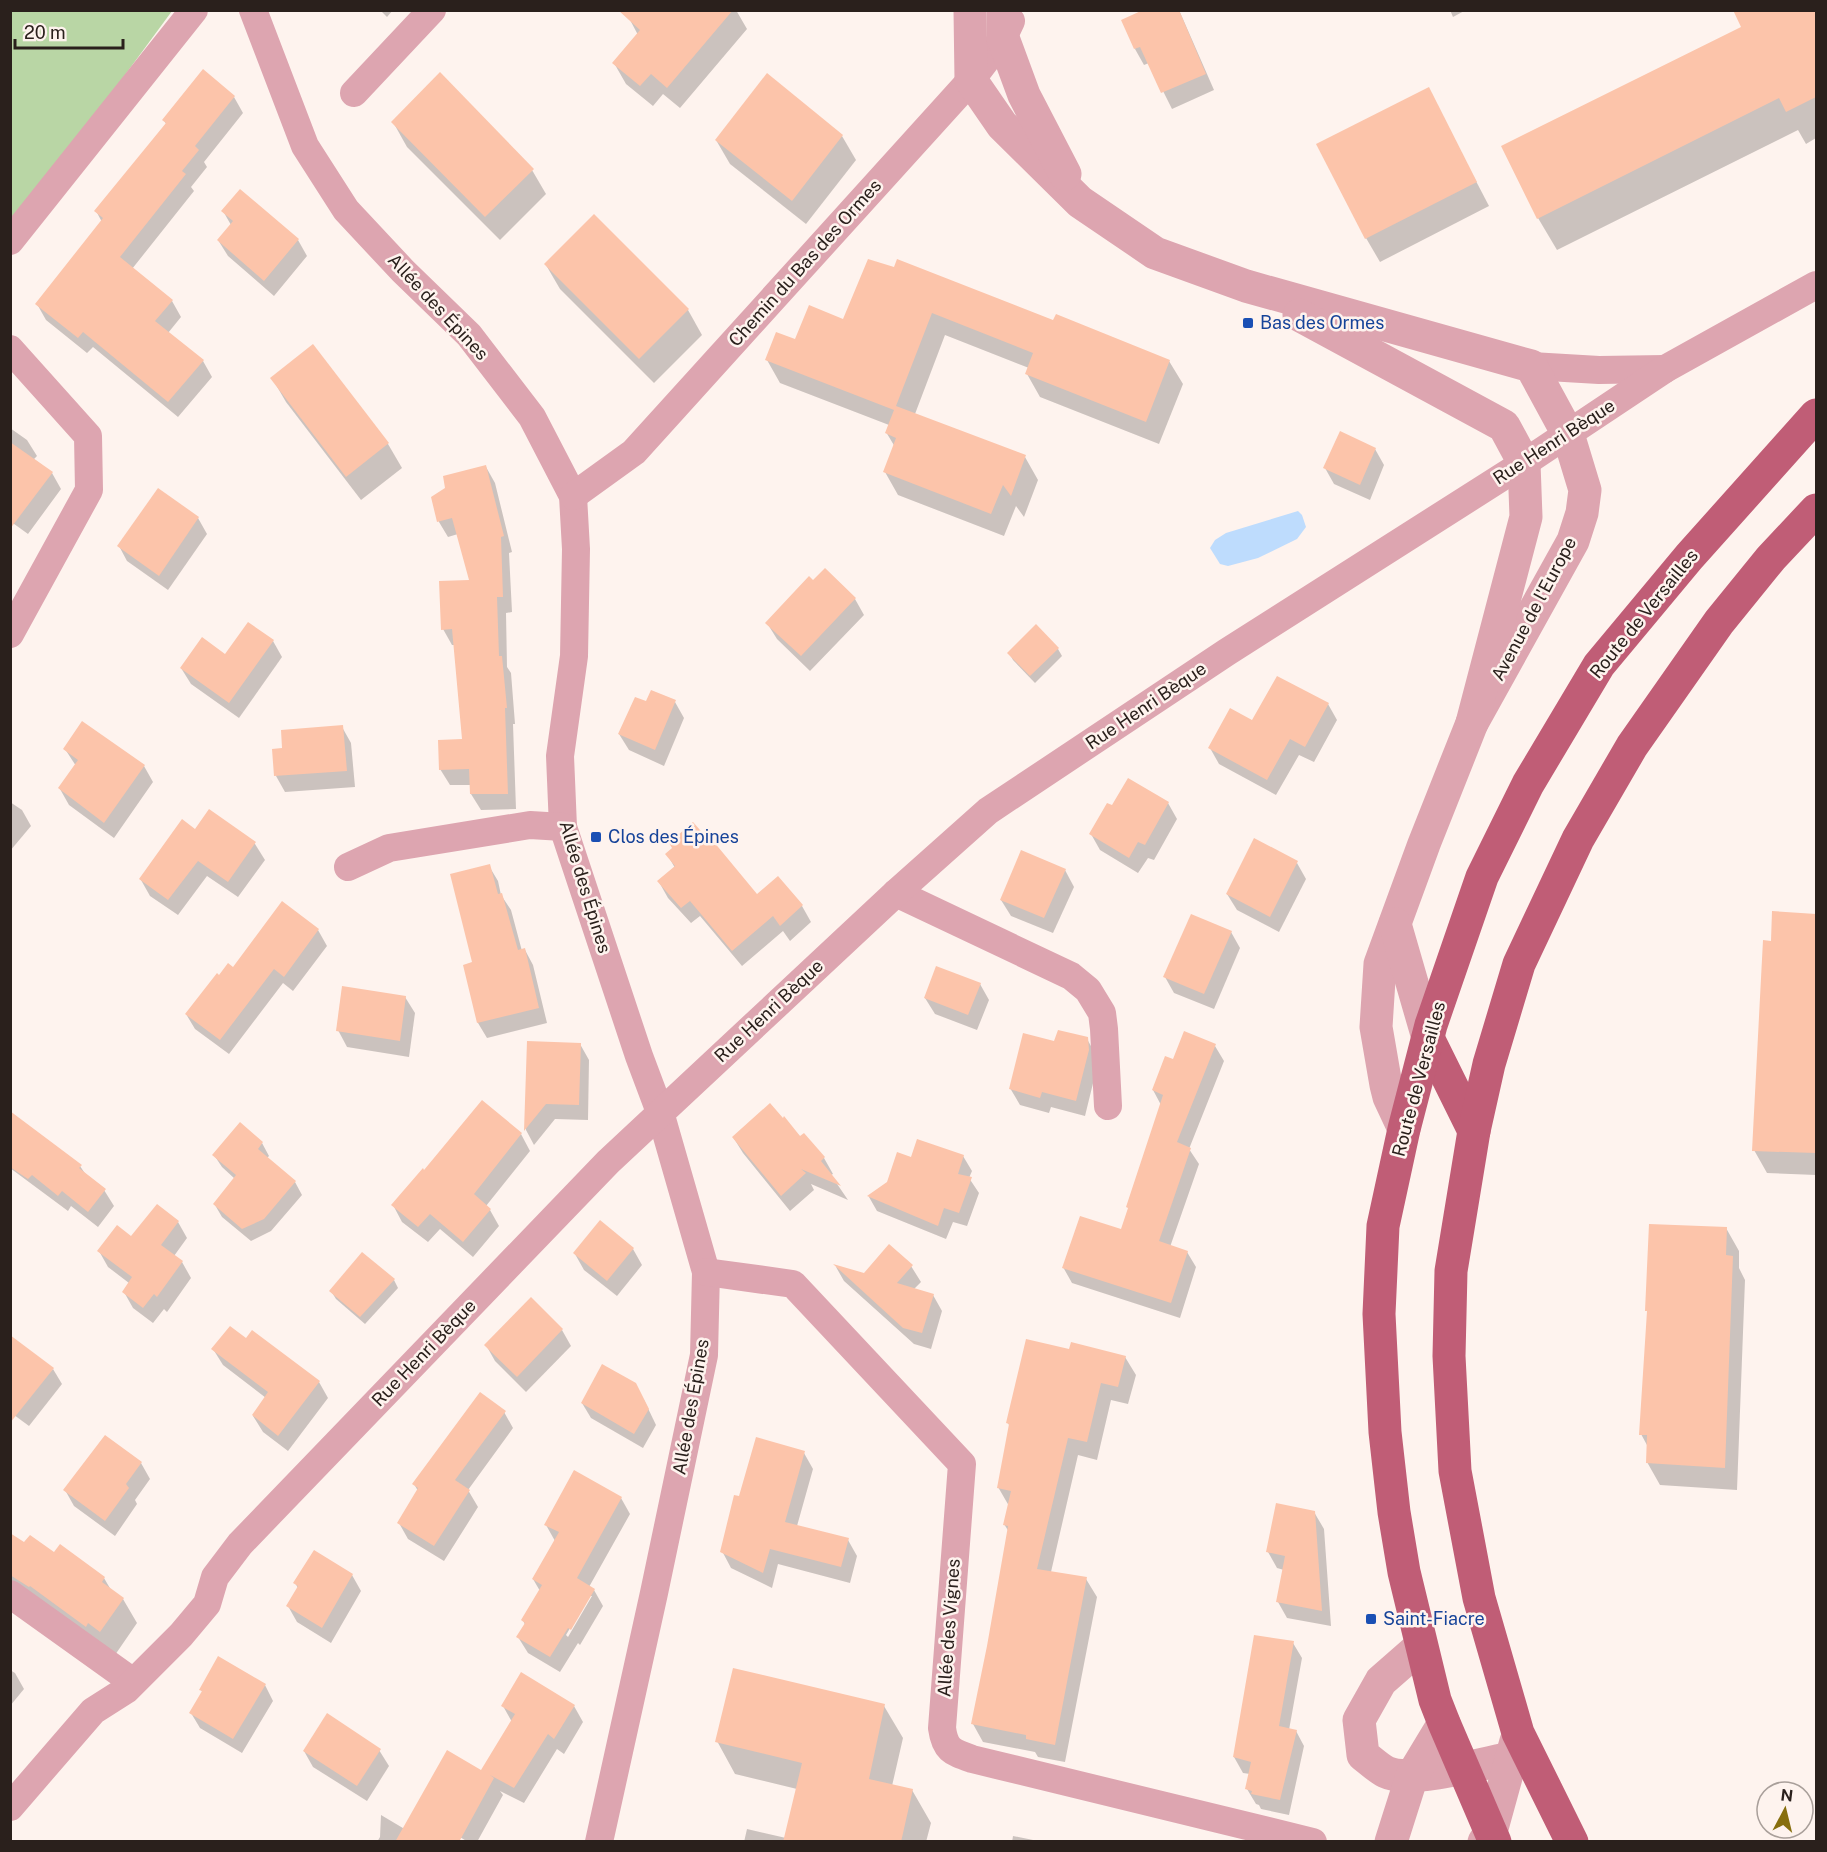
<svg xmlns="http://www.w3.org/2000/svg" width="1827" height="1852" font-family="'Public Sans',sans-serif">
	<rect width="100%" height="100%" fill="#fef3ee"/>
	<!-- green -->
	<path fill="#b9d6a5" d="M11,11h161l-161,219z"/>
	<!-- water -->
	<path fill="#bedcfd" d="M1298,511l4,4 4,12 -9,12 -39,19 -30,8 -8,-2 -10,-16 5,-8 11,-7z"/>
	<!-- shadow -->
	<g fill="#0003" fill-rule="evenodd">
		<path d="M380,10h13l-6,7z"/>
		<path d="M635,10h101l11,19 -67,79 -17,-14 -10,12 -27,-22 -12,-21 24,-28 -9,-17z"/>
		<path d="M1147,10h32l35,80 -42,19 -23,-46 -5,2 -9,-16z"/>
		<path d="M1450,10h16l-13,7z"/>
		<path d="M1734,10h82v128l-10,6 -8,-14 -241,120 -19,-32 205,-191z"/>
		<path d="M1428,89l61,117 -109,56 -14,-24z"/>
		<path d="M234,97l9,16 -39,49 3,5 -16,20 3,4 -62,78 40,32 9,16 -13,16 35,28 9,16 -34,40 -85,-70 -6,6 -41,-33 -9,-16 65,-82 -6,-11 70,-87 -2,-4z"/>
		<path d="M393,122l139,48 14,24 -46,46 -93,-93z"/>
		<path d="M842,136l14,24 -50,64 -76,-60 -14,-24z"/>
		<path d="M240,192l58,48 9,16 -33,40 -46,-40 -10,-16 13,-15 -8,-14z"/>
		<path d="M594,216l94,94 14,25 -48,48 -94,-94 -14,-24z"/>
		<path d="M869,261l300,100 14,23 -24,60 -119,-47 -13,-23 2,-6 -84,-33 -30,79 110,43 13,23 -14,37 -8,-11 -12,30 -106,-41 -13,-23 10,-25 -9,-15 3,-7 -109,-42 -13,-23 29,-19 48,-20z"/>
		<path d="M272,378l116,66 14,24 -41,32 -75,-98z"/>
		<path d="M10,428l17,12 10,16 -3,3 18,14 9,16 -33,45 -18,-13z"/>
		<path d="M1375,449l9,16 -14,35 -36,-16 -9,-16z"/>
		<path d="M486,467l9,16 17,69 -3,1 3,59 -6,1 1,54 4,6 4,51h-2l3,85 -35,1 -10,-16v-9h-21l-10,-16 24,-28 -9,-96h-3l-9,-16 28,-48 -13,-47 -10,3 -9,-15 -6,-24z"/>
		<path d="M198,518l9,16 -39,56 -41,-29 -8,-15z"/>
		<path d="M825,570l30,29 9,16 -54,56 -33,-32 -10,-16 46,-40z"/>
		<path d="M273,641l9,16 -43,61 -48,-34 -10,-16z"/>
		<path d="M1058,649l4,7 -27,27 -22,-23 -4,-7z"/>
		<path d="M675,702l9,16 -20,48 -35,-16 -10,-16z"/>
		<path d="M1328,704l9,16 -23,42 -15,-7 -23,40 -57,-31 -9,-16 42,-26z"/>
		<path d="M342,727l9,16 4,44 -70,5 -9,-16 8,-27z"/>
		<path d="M65,749l79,17 9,16 -39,56 -45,-33 -9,-16 16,-23z"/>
		<path d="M10,802l12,8 9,16 -21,25z"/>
		<path d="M1168,803l9,16 -23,41 -6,-2 -10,15 -38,-23 -9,-16z"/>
		<path d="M209,811l46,33 10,16 -27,37 -31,-21 -29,39 -28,-19 -9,-16 54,-49z"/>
		<path d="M667,854l90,42 21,-18 24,28 9,16 -21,19 -7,-10 -41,35 -42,-50 -9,7 -23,-25 -9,-16 16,-14z"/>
		<path d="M1297,863l9,16 -27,53 -42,-22 -10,-16z"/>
		<path d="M489,866l9,15 3,14 10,15 11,41 3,-1 8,15 14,58 -60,15 -9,-15 -4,-60z"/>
		<path d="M1065,870l9,17 -21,46 -42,-17 -10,-16z"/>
		<path d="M282,903l36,27 9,16 -34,45 -10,-8 -54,71 -34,-25 -9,-15 33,-37 14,-8z"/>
		<path d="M1773,913l43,2v260l-49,-2 -13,-23 19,-208z"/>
		<path d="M1231,932l9,16 -26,61 -40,-16 -9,-16z"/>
		<path d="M980,984l9,16 -12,30 -42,-16 -10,-16z"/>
		<path d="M405,997l10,16 -6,44 -62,-10 -9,-17z"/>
		<path d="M1087,1039l9,16 1,12 -12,49 -34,-9 -2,6 -29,-8 -10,-17 45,-45z"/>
		<path d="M528,1043l52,1 9,16 -1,60 -33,-1 -21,26 -8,-15z"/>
		<path d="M1215,1046l9,15 -35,88 10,15 -29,83 17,5 9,15 -16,51 -108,-35 -9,-16 59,-36 39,-126 -8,-15 20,-29z"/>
		<path d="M10,1113l70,53 6,9 18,15 10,16 -16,21 -27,-21 -3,5 -58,-43z"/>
		<path d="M782,1120l42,38 9,16 -2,1 17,25 -37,-16 3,6 -24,21 -47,-58 -10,-16z"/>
		<path d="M521,1134l9,17 -44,55 4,4 9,16 -26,31 -33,-28 -12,13 -26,-20 -9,-17z"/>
		<path d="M262,1143l7,13 -2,2 28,24 7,13 -31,36 -20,10 -29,-24 -7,-12 20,-26 -13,-12 -8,-12z"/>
		<path d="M963,1156l9,15 -3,7 10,15 -12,33 -14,-4 -7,17 -69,-28 -8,-14 19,-14 24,-24z"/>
		<path d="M178,1222l9,16 -13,18 8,6 9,16 -24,34 -3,-3 -11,14 -20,-15 -9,-16 5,-9 -21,-16 -9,-16z"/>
		<path d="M1726,1228l13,23v17l6,12 -8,210 -77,-5 -13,-23 1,-15 -7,-13 7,-121 -1,-2z"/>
		<path d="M633,1249l9,16 -25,31 -33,-26 -9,-16z"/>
		<path d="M911,1266l10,16 -7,7 19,6 9,16 -11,38 -17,-5 -70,-63 -8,-14 28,8z"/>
		<path d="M394,1280l4,8 -33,36 -29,-25 -5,-8z"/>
		<path d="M562,1330l9,16 -45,46 -31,-31 -9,-16z"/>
		<path d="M246,1340l73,42 9,16 -40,53 -25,-19 -10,-16 13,-18 -43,-33 -10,-16z"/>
		<path d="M1070,1351l55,6 11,18 -8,29 -17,-4 -14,60 -19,-5 -27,117 35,7 11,18 -32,165 -27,-5 -3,-5 -52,-10 -10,-18 36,-192 -5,-8 5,-18 -11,-19 12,-60 -2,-4z"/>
		<path d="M53,1369l9,15 -33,42 -19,-14z"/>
		<path d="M644,1400l12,25 -13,23 -52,-30 -9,-15z"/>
		<path d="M504,1412l9,16 -45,62 10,17 -34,54 -36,-22 -9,-16 19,-32 -4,-7z"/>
		<path d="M804,1453l9,16 -16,57 51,14 9,16 -7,27 -72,-19 -6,24 -41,-20 -9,-17 18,-53z"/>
		<path d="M141,1463l9,16 -15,21 2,4 -22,32 -41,-30 -9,-16z"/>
		<path d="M621,1498l9,16 -41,73 5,3 9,16 -23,39 -2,-2 -18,29 -32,-19 -10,-16 7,-12 -2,-5 17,-29 -7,-12 22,-38 -9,-16zM589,1596h3l-24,41 -2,-2z"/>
		<path d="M1314,1512l10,17 7,97 -44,-8 -9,-16 6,-32 -7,-2 -9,-16z"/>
		<path d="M10,1534l15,10 29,10 50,24 7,12 12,9 14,24 -22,32 -105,-66z"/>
		<path d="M314,1552l38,23 9,16 -30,52 -34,-21 -9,-16 10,-18 -3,-5z"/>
		<path d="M1293,1643l9,15 -13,72 7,1 8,15 -15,69 -28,-6 -2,-4 -3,-1 -9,-15 3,-15 -7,-1 -9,-16z"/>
		<path d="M10,1670l5,3 9,16 -14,17z"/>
		<path d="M265,1685l8,16 -31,52 -42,-25 -9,-15 12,-20 -2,-3z"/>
		<path d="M503,1706h71l9,16 -19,32 -7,-5 -33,54 -24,-12 3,4 -26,47h-9l-39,-24 52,-46 31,-50z"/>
		<path d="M884,1706l19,32 -11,48 20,4 19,33 -5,19h-182l3,-13 39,9 11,-49 -62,-15 -18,-33z"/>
		<path d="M379,1750l10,16 -22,35 -54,-34 -9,-16z"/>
		<path d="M381,1815l32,19 4,8h-40l3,-5z"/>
		<path d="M1013,1836l30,6h-31z"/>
	</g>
	<!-- building -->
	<g fill="#fcc4aa">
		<path d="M618,10h115l-66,78 -16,-14 -11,12 -28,-23 28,-33z"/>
		<path d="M1143,10h36l27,64 -45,19 -21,-46 -6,2 -13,-29z"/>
		<path d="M1733,10h83v87l-30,15 -7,-14 -242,121 -36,-73 240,-119z"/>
		<path d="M203,69l32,27 -40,50 4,4 -17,21 4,3 -66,83 53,43 -18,21 49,39 -36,42 -85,-70 -5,6 -43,-34 68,-86 -9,-7 72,-88 -4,-3z"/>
		<path d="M440,72l94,97 -49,48 -94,-95z"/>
		<path d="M767,73l76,62 -51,66 -77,-61z"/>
		<path d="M1429,87l48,95 -112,57 -49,-95z"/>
		<path d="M240,189l59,50 -35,42 -47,-41 16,-19 -12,-10z"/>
		<path d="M594,214l95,95 -50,50 -95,-95z"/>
		<path d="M868,259l26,8 3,-8 156,61 3,-6 114,46 -24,62 -121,-48 8,-21 -101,-40 -36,93 130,49 -15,41 -8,-11 -12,29 -108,-42 13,-34 -11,-5 9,-23 -129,-50 11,-28 19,7 14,-34 34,14z"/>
		<path d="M313,344l76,99 -43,34 -76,-99z"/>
		<path d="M1340,431l36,17 -16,37 -37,-17z"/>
		<path d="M10,442l43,30 -43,57z"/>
		<path d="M486,465l18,71 -3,1 2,60h-6l2,59h3l5,52h-2l3,86h-38l-1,-25 -30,1 -1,-30 24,-1 -10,-110 -11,1 -2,-49 30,-1 -17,-62 -15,4 -6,-25 14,-9 -2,-12z"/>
		<path d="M158,488l41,29 -40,59 -42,-30z"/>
		<path d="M825,568l31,30 -55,58 -36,-33 44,-47 4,4z"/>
		<path d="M248,622l26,18 -45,63 -49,-35 22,-31 23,17z"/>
		<path d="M1036,624l23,24 -29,28 -23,-23z"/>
		<path d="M1277,676l52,27 -24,44 -15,-8 -23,41 -59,-32 22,-40 22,12z"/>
		<path d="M651,690l25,10 -21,50 -37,-16 17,-37 11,4z"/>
		<path d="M82,721l63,44 -41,58 -46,-35 20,-28 -15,-11z"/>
		<path d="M343,725l4,46 -73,5 -2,-27 10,-1 -1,-18z"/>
		<path d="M1128,778l41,24 -24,43 -7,-3 -9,16 -40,-24 18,-31 5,2z"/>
		<path d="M209,809l47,33 -28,40 -30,-21 -30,39 -29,-21 43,-60 13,10z"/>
		<path d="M693,822l14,16 2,-2 48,58 21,-18 25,29 -23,21 -7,-10 -41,35 -42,-50 -9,7 -24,-27 18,-15 -10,-12 7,-6 -3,-5z"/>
		<path d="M1254,838l44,23 -28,56 -44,-23z"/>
		<path d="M1021,850l45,19 -22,49 -44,-18z"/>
		<path d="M490,864l8,30 4,-1 16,57 7,-2 14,60 -62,15 -14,-58 9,-3 -22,-88z"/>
		<path d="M282,901l37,28 -35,48 -10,-8 -54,71 -35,-26 32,-41 2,2 9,-12 5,4z"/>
		<path d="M1772,911l44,3v239l-64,-2 11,-211 8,1z"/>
		<path d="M1191,914l41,17 -28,63 -41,-17z"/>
		<path d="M936,966l45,17 -13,32 -44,-17z"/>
		<path d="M342,986l64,10 -6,45 -64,-10z"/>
		<path d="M1058,1030l30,7 1,13 -13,51 -34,-9 -2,6 -31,-9 14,-56 31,8z"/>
		<path d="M1184,1031l32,13 -39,98 14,6 -32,93 29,10 -17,52 -109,-35 18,-52 41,13 7,-21 -2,-1 37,-112 -11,-5 13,-34 8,3z"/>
		<path d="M527,1041l54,2 -2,62 -33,-1 -22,27z"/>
		<path d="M482,1100l40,33 -48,61 17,15 -28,33 -33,-28 -12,13 -27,-22 32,-37 1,2z"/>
		<path d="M770,1103l13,15 1,-2 16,20 4,-3 21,24 -4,4 20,25 -40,-17 5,4 -25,23 -49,-59z"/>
		<path d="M10,1111l72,54 -3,3 27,21 -18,23 -26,-21 -4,5 -26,-21 -4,4 -18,-12z"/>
		<path d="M240,1122l23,20 -5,7 38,32 -32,38 -22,10 -29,-25 23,-29 -24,-20z"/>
		<path d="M917,1139l47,16 -6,19 14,3 -13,36 -15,-5 -6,18 -71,-30 20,-14 10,-30 14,5z"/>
		<path d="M157,1204l22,17 -18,24 22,16 -26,36 -3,-3 -11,14 -21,-16 10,-15 -35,-26 20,-26 14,11z"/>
		<path d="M600,1220l34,28 -27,33 -34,-28z"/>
		<path d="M1649,1224l78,3 -1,28 7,1 -8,212 -79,-5 1,-28h-8l8,-124h-2z"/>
		<path d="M889,1244l24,21 -16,18 37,11 -12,39 -19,-5 -70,-64 31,9z"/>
		<path d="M362,1252l33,27 -35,38 -31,-26z"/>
		<path d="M531,1297l32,32 -46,48 -33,-32z"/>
		<path d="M230,1326l16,12 6,-8 68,51 -42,55 -26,-21 16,-23 -57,-43z"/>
		<path d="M10,1335l44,33 -44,55z"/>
		<path d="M1026,1339l43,10 2,-7 55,14 -8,31 -17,-4 -14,59 -19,-4 -31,131 50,8 -32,168 -29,-6v-4l-55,-11 16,-78 21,-120 -5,-1 8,-34 -14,-3 12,-64 -3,-1z"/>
		<path d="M602,1364l34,19 13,26 -15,25 -53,-31z"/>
		<path d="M480,1392l26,19 -51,69 15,10 -36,56 -37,-23 21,-35 -6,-4z"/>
		<path d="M105,1435l37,27 -16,22 3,4 -24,33 -42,-31z"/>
		<path d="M756,1437l49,14 -20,71 64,16 -8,29 -71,-18 -7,24 -43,-21 14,-57 5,1z"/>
		<path d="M574,1470l48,27 -45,81 18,11 -24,41 -3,-2 -18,29 -34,-20 9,-14 -4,-3 21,-35 -10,-6 27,-47 -15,-7z"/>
		<path d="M1276,1503l39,8 7,100 -46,-9 9,-46 -19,-4z"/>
		<path d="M10,1533l14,9 6,-7 24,17 6,-8 45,33 -3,5 22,16 -24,34 -12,-9 -2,4 -56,-41 -1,1 -19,-12z"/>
		<path d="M314,1550l39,24 -31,54 -36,-22 12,-20 -5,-3z"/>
		<path d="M1254,1635l40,6 -15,85 18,4 -17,70 -29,-6 1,-3 -7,-2 6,-27 -18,-5z"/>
		<path d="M218,1656l48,28 -33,55 -44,-26 13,-22 -3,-1z"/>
		<path d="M733,1668l152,36 -16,75 44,10 -12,53h-118l19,-79 -87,-21z"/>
		<path d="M521,1672l54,33 -21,34 -6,-5 -34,54 -24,-13 4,3 -35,64h-64l52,-92 34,20 34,-56 -14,-8z"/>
		<path d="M327,1713l54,36 -24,37 -54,-35z"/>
	</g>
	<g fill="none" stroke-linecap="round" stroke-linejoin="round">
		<!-- minor -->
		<g stroke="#dda5b0" stroke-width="28">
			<path d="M253,10l52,136 41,64 57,61 66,64 63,82 41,79 3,53 -2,107 -14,100 3,71 76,229 21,56 46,160 -2,83 -50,238 -55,249"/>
			<path d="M354,93l78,-83"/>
			<path d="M10,241l184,-231"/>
			<path d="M10,349l78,87 1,54 -79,144"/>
			<path d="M1531,366l68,4 66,-1"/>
			<path d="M573,496l61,-44 337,-372 32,-42 8,-17"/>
			<path d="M348,867l41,-19 141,-23 33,2"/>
			<path d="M896,893l175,83 17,14 14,23 2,16 4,77"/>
			<path d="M706,1272l87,12 169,180 -20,264c3,22 10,24 30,31l341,83"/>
			<path d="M10,1594l123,88"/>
			<path d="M10,1807l83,-96 33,-21 55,-55 26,-31 8,-27 25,-33 368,-382 288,-269 92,-82 239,-159 297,-189 141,-94 151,-84"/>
		</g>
		<!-- tertiary -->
		<g stroke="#dda5b0" stroke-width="33">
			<path d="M970,10l1,70 31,45 78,77 75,51 91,33 285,80 37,68 17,56 -3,23 -9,28 -101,182"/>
			<path d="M1003,10v28l21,57 41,79"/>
			<path d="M1299,315l205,111 20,37 2,54 -54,206 -48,121 -44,120 -4,63 10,58 3,12 15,32"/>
			<path d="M1395,924l33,114"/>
			<path d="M1421,1646l-40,35 -22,39 4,35c8,6 15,13 23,17 24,12 98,-9 125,-14"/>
			<path d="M1391,1842l21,-66 32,-53"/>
			<path d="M1484,1842l7,-10 25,-91"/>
		</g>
		<!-- primary -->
		<g stroke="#c05d76" stroke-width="33">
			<path d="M1428,1038l46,93"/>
			<path d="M1495,1842l-51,-119 -9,-23 -31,-128 -10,-60 -9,-80 -6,-118 4,-88 21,-97 27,-104 51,-148 46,-93 71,-119 90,-108 127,-142"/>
			<path d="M1572,1842l-54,-109 -39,-135 -24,-127 -6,-115 2,-85 23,-140 15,-67 30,-100 59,-125 54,-93 87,-124 52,-64 45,-48"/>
		</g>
	</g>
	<!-- markers -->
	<g fill="#1a4fb4" stroke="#fef3ee" stroke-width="2">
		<rect x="1242" y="317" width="12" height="12" rx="3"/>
		<rect x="590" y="831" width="12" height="12" rx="3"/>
		<rect x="1365" y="1613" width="12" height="12" rx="3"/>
	</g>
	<g text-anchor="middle" stroke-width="5" stroke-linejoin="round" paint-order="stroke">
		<!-- street labels -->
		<g font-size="18" fill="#2a201c" stroke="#fef3ee">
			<text transform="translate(805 263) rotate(-48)" y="6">Chemin du Bas des Ormes</text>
			<text transform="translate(438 307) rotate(47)" y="6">Allée des Épines</text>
			<text transform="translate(1554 442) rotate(-33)" y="6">Rue Henri Bèque</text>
			<text transform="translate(1534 609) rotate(-62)" y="6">Avenue de l'Europe</text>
			<text transform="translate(1644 614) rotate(-51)" y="6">Route de Versailles</text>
			<text transform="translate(1146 706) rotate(-34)" y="6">Rue Henri Bèque</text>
			<text transform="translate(585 887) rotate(73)" y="6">Allée des Épines</text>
			<text transform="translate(769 1011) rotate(-43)" y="6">Rue Henri Bèque</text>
			<text transform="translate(1419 1079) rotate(-75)" y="6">Route de Versailles</text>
			<text transform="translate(424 1353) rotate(-46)" y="6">Rue Henri Bèque</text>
			<text transform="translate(691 1407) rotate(-80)" y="6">Allée des Épines</text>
			<text transform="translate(949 1628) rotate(-86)" y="6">Allée des Vignes</text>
		</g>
		<!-- transit labels -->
		<g font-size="18" fill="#164399" stroke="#fef3ee" text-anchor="start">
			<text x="1260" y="329">Bas des Ormes</text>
			<text x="608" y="843">Clos des Épines</text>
			<text x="1383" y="1625">Saint-Fiacre</text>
		</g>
	</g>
	<!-- border -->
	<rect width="1827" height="1852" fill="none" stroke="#2a201c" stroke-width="24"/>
	<!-- north arrow -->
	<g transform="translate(1785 1810) rotate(7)"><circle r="28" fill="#fef3ee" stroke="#a99f9a" stroke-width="1.5"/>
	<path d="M0-4.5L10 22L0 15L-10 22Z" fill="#876e0d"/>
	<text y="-9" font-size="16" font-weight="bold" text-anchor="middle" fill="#2a201c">N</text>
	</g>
	<!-- scale -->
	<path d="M15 39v9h108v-9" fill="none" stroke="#2a201c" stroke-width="3"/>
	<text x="24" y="39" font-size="18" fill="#2a201c" stroke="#fef3ee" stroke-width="4.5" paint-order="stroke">20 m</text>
</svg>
